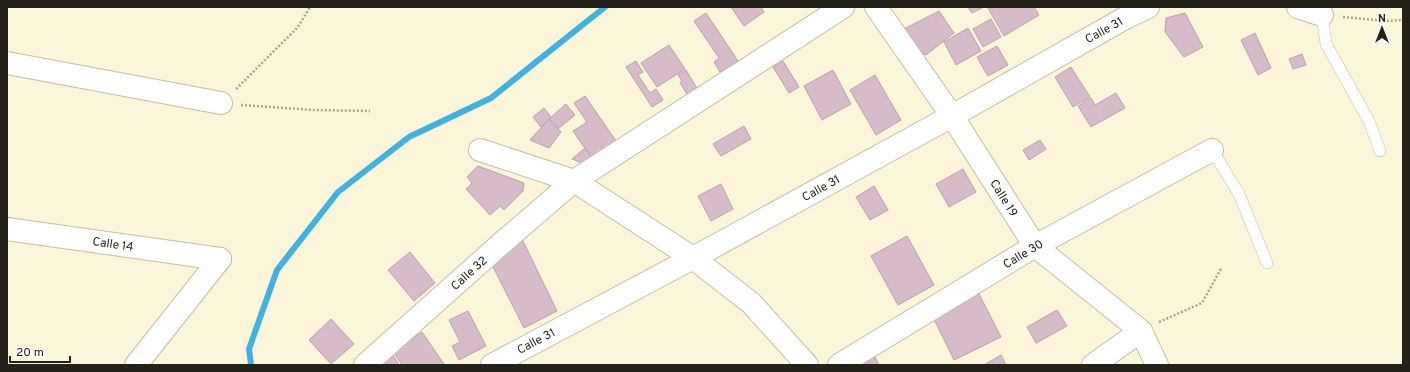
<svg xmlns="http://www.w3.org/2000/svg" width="1410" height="372" font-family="Overpass,sans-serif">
	<rect width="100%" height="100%" fill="#fbf5d9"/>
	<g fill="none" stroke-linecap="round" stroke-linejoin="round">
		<!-- stream -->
		<path stroke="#41b1e0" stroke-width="6" d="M251,365l-2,-16 28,-79 61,-78 71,-55 82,-39 114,-91"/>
	</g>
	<!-- building -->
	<g fill="#d8bbc8" stroke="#bda1ae">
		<path d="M731,7h30l3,5 -20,14z"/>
		<path d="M968,7h16l-12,6z"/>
		<path d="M990,7h44l5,8 -35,21 -16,-28z"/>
		<path d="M939,11l15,22 -28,22 -5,-2 -17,-24z"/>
		<path d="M706,13l32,48 -18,11 -6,-10 5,-4 -25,-37z"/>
		<path d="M1185,13l18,34 -19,10 -19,-25 1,-14z"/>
		<path d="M991,19l10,18 -18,10 -10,-18z"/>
		<path d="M968,28l13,23 -25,14 -12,-23z"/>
		<path d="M1255,33l16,35 -13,7 -17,-35z"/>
		<path d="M669,45l16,24 -28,18 -16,-24z"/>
		<path d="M997,46l11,19 -20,11 -11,-19z"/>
		<path d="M1302,54l4,11 -13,4 -4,-10z"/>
		<path d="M636,61l7,11 -5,3 12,18 6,-4 7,11 -11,7 -26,-40z"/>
		<path d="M783,61l16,26 -10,6 -16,-26z"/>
		<path d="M1071,67l19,30 -17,10 -18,-30z"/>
		<path d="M686,70l11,18 -10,6 -7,-11 2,-2 -4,-6z"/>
		<path d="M833,70l18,34 -29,16 -18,-34z"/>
		<path d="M875,75l26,45 -25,15 -26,-45z"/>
		<path d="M1116,93l9,15 -34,19 -13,-21 13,-8 4,7z"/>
		<path d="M585,96l31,45 -25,16 -18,-26 14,-9 -13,-19z"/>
		<path d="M566,104l9,11 -17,14 -9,-10z"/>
		<path d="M544,108l7,9 -10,10 -8,-10z"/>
		<path d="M549,119l12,13 -12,16 -19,-8z"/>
		<path d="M744,126l7,13 -30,17 -8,-12z"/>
		<path d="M1040,140l6,9 -17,11 -6,-10z"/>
		<path d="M585,148l6,9 -9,6 -10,-4z"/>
		<path d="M478,166l46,17 -1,8 -19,19 -4,-4 -10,9 -24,-26 6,-6 -5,-6z"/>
		<path d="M963,169l13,23 -27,15 -13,-23z"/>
		<path d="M721,184l12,25 -22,12 -13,-25z"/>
		<path d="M874,186l14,24 -18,10 -14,-23z"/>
		<path d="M907,236l27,49 -36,20 -27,-49z"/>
		<path d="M521,237l36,74 -33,17 -33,-65z"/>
		<path d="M410,252l25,31 -21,18 -26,-31z"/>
		<path d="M978,292l23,45 -47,23 -22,-45z"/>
		<path d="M1057,310l10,16 -31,17 -9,-16z"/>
		<path d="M468,311l18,35 -27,14 -7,-14 8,-4 -11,-22z"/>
		<path d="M331,319l23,25 -23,20 -22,-24z"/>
		<path d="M422,332l22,32 -3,1h-39l-9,-14z"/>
		<path d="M391,351l8,14h-28z"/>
		<path d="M873,353l6,12h-30z"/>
		<path d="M1001,355l5,10h-22z"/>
	</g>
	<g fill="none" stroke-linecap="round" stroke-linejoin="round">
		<defs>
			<g id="lane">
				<path d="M1322,15l4,29 43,77 11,30"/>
				<path d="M1212,150l27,44 28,69"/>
			</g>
			<g id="street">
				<path d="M876,7l76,109 83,130 106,85 16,34"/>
				<path d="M1298,7l24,8"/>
				<path d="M7,63l214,40"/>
				<path d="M480,150l94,31 119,77 58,45 56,62"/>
				<path d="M7,229l213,30"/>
				<path d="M136,365l84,-106"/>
				<path d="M365,365l138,-123 71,-61 269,-174"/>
				<path d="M492,365l201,-107 259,-142 173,-98 23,-11"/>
				<path d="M839,365l196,-119 177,-96"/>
				<path d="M1093,365l48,-34"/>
			</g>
		</defs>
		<!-- lane casing -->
		<use href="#lane" stroke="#c4bfa4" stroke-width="12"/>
		<!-- street casing -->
		<use href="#street" stroke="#c4bfa4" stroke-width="24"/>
		<!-- path -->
		<g stroke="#a9a590" stroke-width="2.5" stroke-dasharray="2 2" stroke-linecap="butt">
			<path d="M1343,17l43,4 17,-1"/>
			<path d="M236,89l62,-62 12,-20"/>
			<path d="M241,105l73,5 56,1"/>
			<path d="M1159,322l43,-19 20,-36"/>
		</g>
		<!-- lane -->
		<use href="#lane" stroke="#fff" stroke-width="11"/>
		<!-- street -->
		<use href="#street" stroke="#fff" stroke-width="22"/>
	</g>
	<g text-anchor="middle" stroke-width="3" stroke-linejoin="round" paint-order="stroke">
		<!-- street labels -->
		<g font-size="12" fill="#242218" stroke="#fff">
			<text transform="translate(1104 30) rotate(-29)" y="4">Calle 31</text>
			<text transform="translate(821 188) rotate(-29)" y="4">Calle 31</text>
			<text transform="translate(1004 198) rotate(58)" y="4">Calle 19</text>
			<text transform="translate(113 244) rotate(8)" y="4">Calle 14</text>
			<text transform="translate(1023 254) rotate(-31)" y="4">Calle 30</text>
			<text transform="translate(469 273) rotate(-42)" y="4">Calle 32</text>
			<text transform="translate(536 341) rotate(-28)" y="4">Calle 31</text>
		</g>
	</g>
	<!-- border -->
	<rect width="1410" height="372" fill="none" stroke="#242218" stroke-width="16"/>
	<!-- north arrow -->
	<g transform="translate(1382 28)" stroke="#ffffff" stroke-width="3" paint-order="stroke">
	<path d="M0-3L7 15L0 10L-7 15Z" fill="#242218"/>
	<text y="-6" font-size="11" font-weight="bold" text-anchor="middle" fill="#242218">N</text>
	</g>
	<!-- scale -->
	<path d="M10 356v6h60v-6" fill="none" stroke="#242218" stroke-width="2"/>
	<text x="16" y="356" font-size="12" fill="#242218" stroke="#ffffff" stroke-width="3" paint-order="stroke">20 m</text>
</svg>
